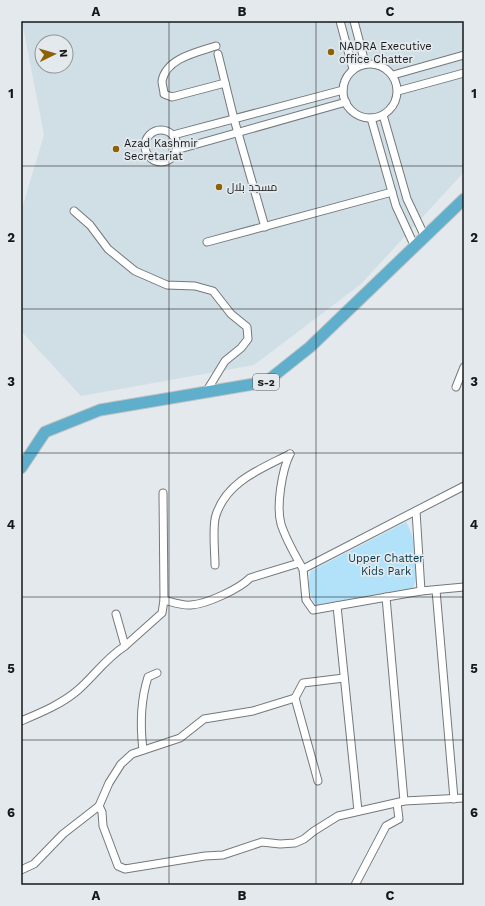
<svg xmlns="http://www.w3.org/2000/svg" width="485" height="906" font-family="'Work Sans',Cairo,sans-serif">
	<rect width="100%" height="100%" fill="#e3e9ec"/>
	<!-- built -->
	<path fill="#d0dee5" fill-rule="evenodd" d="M22,21h442v151l-103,112 -107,81 -173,31 -60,-65v-119l23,-77zM42,42h24v24h-24z"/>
	<!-- green -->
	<path fill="#b2e2f9" d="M406,522c10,18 16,47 7,66l-97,17c-7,-11 -9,-22 -5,-34z"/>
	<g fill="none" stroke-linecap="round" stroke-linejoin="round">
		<defs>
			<g id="minor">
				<path d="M340,21l13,48"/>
				<path d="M354,21l11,42"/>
				<path d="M216,46c-18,6 -50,12 -54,35 0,4 2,9 2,13l8,3 53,-14"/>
				<path d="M218,54l16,65 31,108"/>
				<circle cx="370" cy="91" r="27"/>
				<path d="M393,75l71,-20"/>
				<path d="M398,91l66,-18"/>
				<path d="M383,115l24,84 18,38"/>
				<path d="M371,118l25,88 19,41"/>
				<circle cx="161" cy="146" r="16"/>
				<path d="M173,135l170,-45"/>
				<path d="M176,150l170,-48"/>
				<path d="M74,211l16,14 18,24 27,22 32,14 28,1 18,5 18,23 16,13 1,12 -7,9 -16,13 -19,31"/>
				<path d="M207,242l185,-50"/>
				<path d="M456,387l8,-20"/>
				<path d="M290,454c-8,16 -14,52 -9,70 5,16 14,31 22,45l161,-83"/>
				<path d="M163,493l1,107c8,2 19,6 27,5 16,-1 48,-16 59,-27l49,-15"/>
				<path d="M416,511l5,80"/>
				<path d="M215,565c0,-12 -3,-40 1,-50 11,-34 45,-46 74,-61"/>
				<path d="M303,569l3,31 7,10 108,-19 43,-4"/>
				<path d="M436,590l18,209"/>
				<path d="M386,597l18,204"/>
				<path d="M337,606l21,205"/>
				<path d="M125,646l37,-33 2,-13"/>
				<path d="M21,721c19,-8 41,-17 57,-31 17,-15 27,-31 47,-44l-9,-32"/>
				<path d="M143,750c-3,-25 -3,-48 5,-73l9,-4"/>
				<path d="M318,781l-23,-83 8,-15 41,-5"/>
				<path d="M99,806l3,6 1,14 15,40 7,3 80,-13 18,-1 39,-13 18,2 15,-1 9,-4 10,-8 24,-15 66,-15 60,-3"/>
				<path d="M21,870l13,-6 29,-30 36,-28 10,-23 12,-19 11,-10 48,-16 24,-19 49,-8 42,-13"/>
				<path d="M355,885l31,-59 13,-7 -2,-16"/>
			</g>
			<path id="trunk" d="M21,468l24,-36 55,-22 166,-28 44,-35 154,-148"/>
		</defs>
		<!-- minor casing -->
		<use href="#minor" stroke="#74797c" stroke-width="9"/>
		<!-- trunk casing -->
		<use href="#trunk" stroke="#c2c3c3" stroke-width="13"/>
		<!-- minor -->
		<use href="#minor" stroke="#fff" stroke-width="7"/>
		<!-- trunk -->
		<use href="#trunk" stroke="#5eaecc" stroke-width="11"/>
	</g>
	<!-- grid -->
	<path fill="none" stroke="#161819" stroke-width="1" stroke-opacity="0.55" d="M169,21v864M316,21v864M21,166h443M21,309h443M21,453h443M21,597h443M21,740h443"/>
	<!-- markers -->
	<g fill="#8d6105" stroke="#e3e9ec" stroke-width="1.5">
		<circle cx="331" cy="52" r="4"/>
		<circle cx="116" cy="149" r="4"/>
		<circle cx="219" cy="187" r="4"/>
	</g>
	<g text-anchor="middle" stroke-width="3.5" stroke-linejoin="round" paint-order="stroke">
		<!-- shield labels -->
		<rect fill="#e3e9ec" stroke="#545758" stroke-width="1" x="253" y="374" width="26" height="16" rx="3"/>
		<g font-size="10" font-weight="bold" fill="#161819">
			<text x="266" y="386">S-2</text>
		</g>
		<!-- poi labels -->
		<g font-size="11" fill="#161819" stroke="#e3e9ec" text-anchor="start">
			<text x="339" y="50">NADRA Executive<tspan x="339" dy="13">office Chatter</tspan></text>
			<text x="124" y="147">Azad Kashmir<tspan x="124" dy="13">Secretariat</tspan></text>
			<text x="227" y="191">مسجد بلال</text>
		</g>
		<!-- park labels -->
		<g font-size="11" fill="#04384a" stroke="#e3e9ec">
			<text x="386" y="562">Upper Chatter<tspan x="386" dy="13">Kids Park</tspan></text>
		</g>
	</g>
	<!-- border -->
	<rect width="485" height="906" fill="none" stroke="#e3e9ec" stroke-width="44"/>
	<!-- north arrow -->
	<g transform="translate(54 54) rotate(85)"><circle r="19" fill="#e3e9ec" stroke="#919598"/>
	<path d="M0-3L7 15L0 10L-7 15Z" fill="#8d6105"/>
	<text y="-6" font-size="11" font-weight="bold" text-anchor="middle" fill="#161819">N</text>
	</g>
	<rect x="22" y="22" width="441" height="862" fill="none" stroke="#161819" stroke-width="1.5"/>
	<g font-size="13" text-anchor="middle" font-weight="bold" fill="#161819">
		<text x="96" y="16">A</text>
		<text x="242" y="16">B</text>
		<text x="390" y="16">C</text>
		<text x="11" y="98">1</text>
		<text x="474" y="98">1</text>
		<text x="11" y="242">2</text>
		<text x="474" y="242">2</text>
		<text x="11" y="386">3</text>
		<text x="474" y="386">3</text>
		<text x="11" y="529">4</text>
		<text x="474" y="529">4</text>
		<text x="11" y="673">5</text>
		<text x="474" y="673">5</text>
		<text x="11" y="817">6</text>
		<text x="474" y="817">6</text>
		<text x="96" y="900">A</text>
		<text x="242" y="900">B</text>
		<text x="390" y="900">C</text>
	</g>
</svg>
